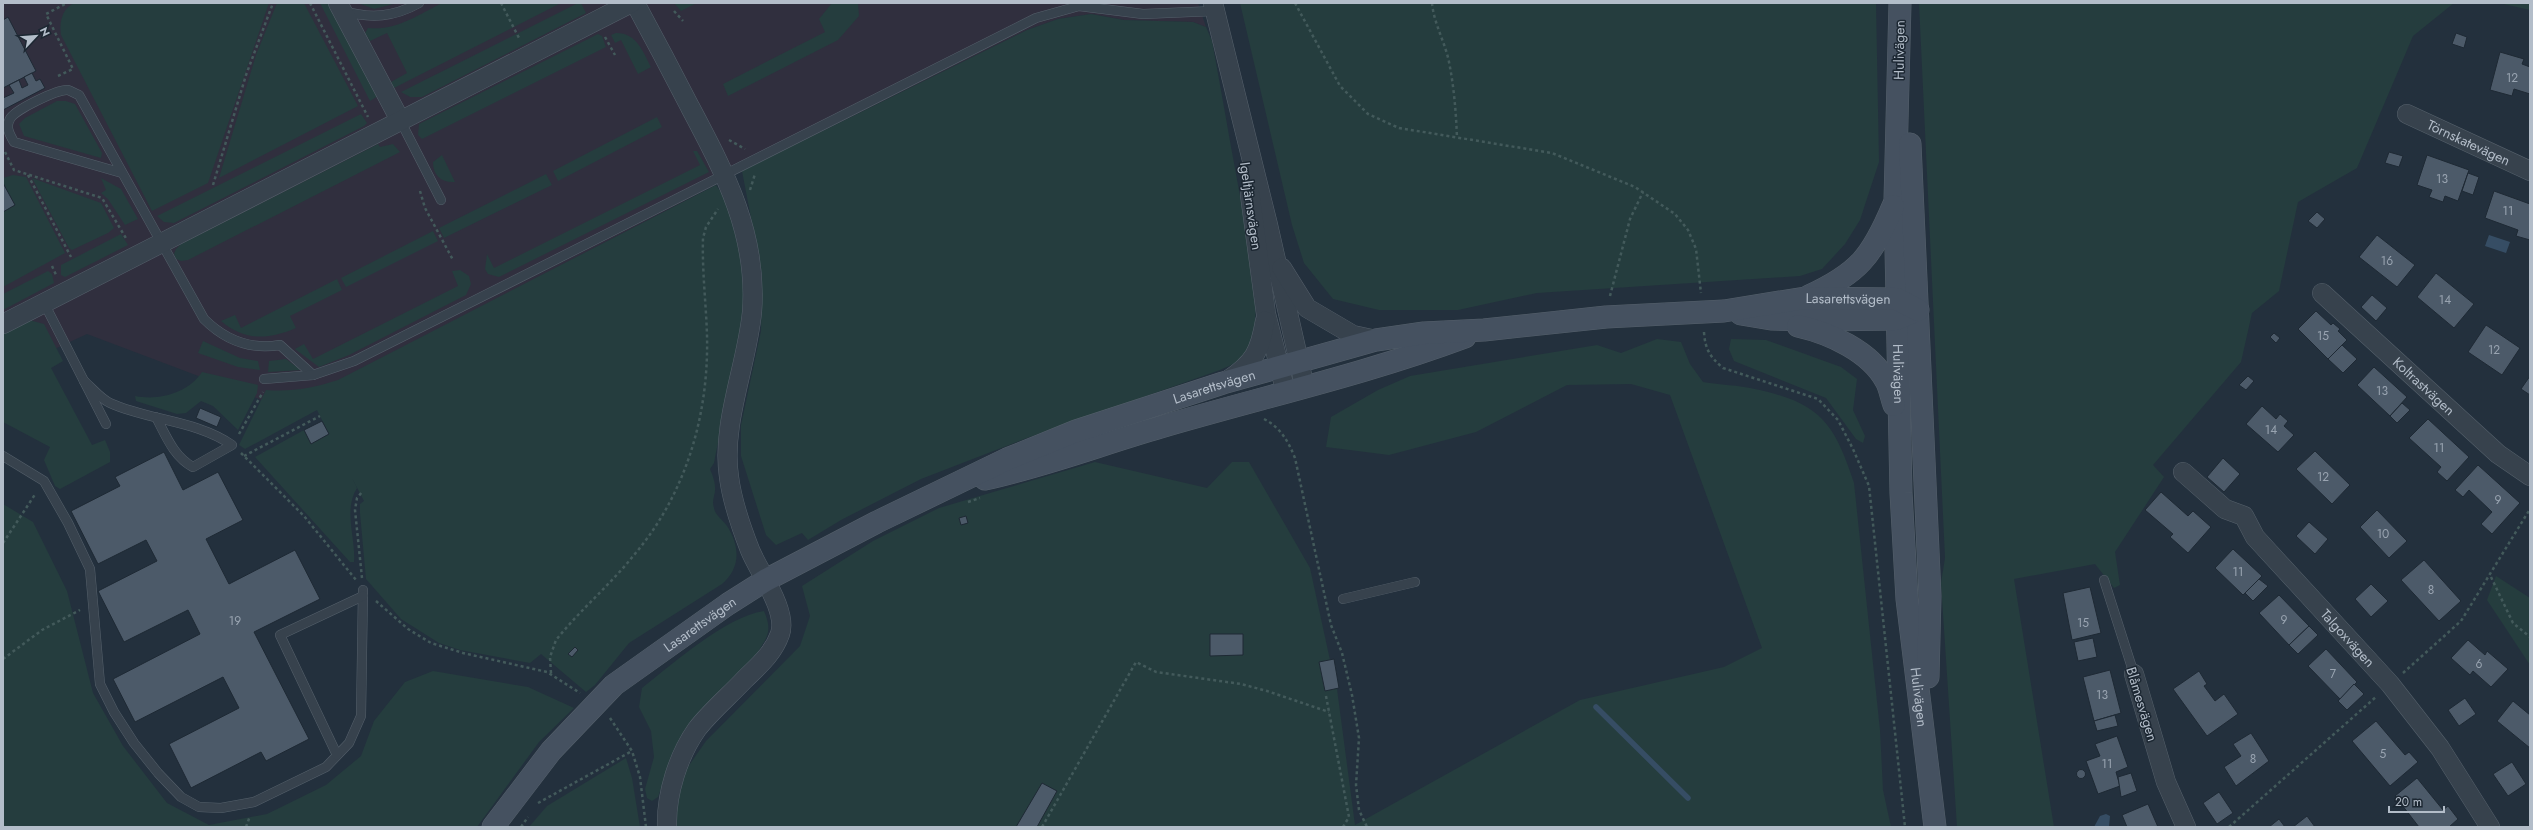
<svg xmlns="http://www.w3.org/2000/svg" width="2533" height="830" font-family="Jost,sans-serif">
	<rect width="100%" height="100%" fill="#23303d"/>
	<!-- medical -->
	<path fill="#302f3e" d="M3,3h1195l8,24 -13,-5 -69,-2 -33,-6 -33,5 -31,11 -285,141 -456,238 -199,-75 -84,39z"/>
	<!-- green -->
	<g fill="#253d3e">
		<path d="M74,3h195l-61,180 -56,28 -91,-176c-2,-13 1,-26 13,-32z"/>
		<path d="M277,3h27l54,103 -139,72 37,-123z"/>
		<path d="M320,3h9l49,93 -8,5z"/>
		<path d="M358,3h39l-23,6z"/>
		<path d="M442,3h119l-167,85 -3,-6 16,-9 -20,-40 -17,8 -5,-8 3,-5c28,3 50,-13 74,-25z"/>
		<path d="M578,3h3l5,10 -164,84h-12l-9,-5z"/>
		<path d="M674,3h23l-16,8z"/>
		<path d="M832,3h26l1,13 -21,24 -110,56 -5,-12 102,-52 -6,-13z"/>
		<path d="M1240,3h636l3,159 -19,58 -15,24 -23,25 -22,7 -263,17 -79,17h-79l-46,-11 -29,-36 -12,-38z"/>
		<path d="M1919,3h535l-41,33 -56,132 -59,34 -19,89 -27,22 -11,49 -88,103 11,12 -49,75 5,33 -6,3 -19,-24 -81,15 40,248h-97l-16,-244 4,-25z"/>
		<path d="M2499,3h31v7z"/>
		<path d="M1091,14l33,6 69,2 13,5 6,14c9,48 17,96 26,144 7,39 27,127 12,162 -5,13 -19,18 -30,23l-193,68 -106,41 -80,41 -33,20 -6,-7 -26,12 -10,-10 -25,-79v-31l20,-94 1,-56 -20,-104 285,-141 31,-11z"/>
		<path d="M616,33c21,0 27,19 35,34l-13,7 -17,-34 -6,3 -4,-8z"/>
		<path d="M598,34l4,2 4,11 -184,92 -4,-4 1,-11z"/>
		<path d="M57,101h9l9,3 27,49 -1,5 -77,-22 -5,-12 6,-6z"/>
		<path d="M361,114l6,9 -3,3 -190,97 -10,-1 -7,-6z"/>
		<path d="M657,117l5,10 -104,54 -5,-10z"/>
		<path d="M378,144l2,3 13,-3 7,8 -212,108 -7,1 -5,-2 -2,-5 2,-5 5,-5z"/>
		<path d="M693,151h4l12,21 -210,105 -11,-3 -3,-5 2,-15 7,14 206,-103z"/>
		<path d="M442,155l13,27c-13,1 -22,-6 -22,-20z"/>
		<path d="M546,174l6,11 -108,53 -5,-10z"/>
		<path d="M13,175l13,2 39,76 -62,34v-75l12,-7 -12,-22v-5z"/>
		<path d="M32,178l69,25 13,25 -6,5 -36,17 -3,-2z"/>
		<path d="M101,178l20,11 17,30 -13,6 -17,-26 -7,-6 5,-3z"/>
		<path d="M716,185c12,17 16,33 20,53 5,19 10,38 10,57 -2,52 -22,116 -32,168l-4,6c2,5 5,12 5,18 1,7 -4,13 -1,21 1,7 9,12 13,18 13,20 14,42 -5,58l-93,59 -34,42 -9,7 -45,-38 -11,9 -70,-13 -21,-7 -38,-24 -35,-40 -6,-66v-9l4,-3 -12,-23 5,10c-14,22 -1,50 -3,74h-4l-95,-105 49,-27 7,14 18,-10 -12,-24 -72,39 -6,-4 27,-55c26,2 47,-2 72,-10z"/>
		<path d="M433,231l5,10 -92,46 -5,-9z"/>
		<path d="M121,234l7,11 -63,32 -4,-2v-10z"/>
		<path d="M460,270l9,6 2,8 -5,11 -117,60 -30,12 -24,-18 9,-5 9,15 145,-73 -6,-15z"/>
		<path d="M48,271l4,3 2,9 -51,27v-16z"/>
		<path d="M337,279l5,11 -52,26 6,12c-28,12 -51,13 -75,-7l14,-6 6,13z"/>
		<path d="M29,320l15,4 19,37 -12,7 41,77 13,-5 5,12v10l-50,27 -5,-3 -11,-26 6,-13 -47,-25v-89z"/>
		<path d="M1657,339l24,3 9,22 13,18c17,3 35,3 52,7 65,14 79,33 99,94l26,247 3,60 8,37h-1215l-1,-19 8,-34 23,-33 94,-95 10,-30 -8,-30 71,-45 66,-33 156,-46 112,26 25,-26h17l61,106 20,92 4,-1 5,29 -2,1 18,136 225,-125 144,-33 38,-19 -92,-253 -39,-11 -64,1 -91,47 -87,23 -63,-8 5,-30 47,-27 32,-14 187,-31 24,8z"/>
		<path d="M1731,339l35,1 75,27 16,12 -4,31 12,26 -2,7 -7,-4 -30,-41 -92,-37 -5,-12z"/>
		<path d="M203,341l37,17 18,3 2,9 -22,-3 -40,-14z"/>
		<path d="M286,359l15,11 -33,2 1,-11z"/>
		<path d="M202,372l56,13 -1,8 -19,37 -25,-24 -12,-5 -15,12 -9,1 -41,-13 -1,-5c24,5 53,-3 67,-24z"/>
		<path d="M3,504l30,18 34,69 26,102 30,53 44,57 42,22 58,-11 59,-29 35,-29 13,-35 31,-39 28,-11 95,16 46,21 -35,34 -62,85h-474z"/>
		<path d="M2496,576l34,22v67l-43,-65z"/>
		<path d="M764,611c9,21 3,26 -8,44l-84,101 -14,41 -6,4 -5,-3 -2,-9 9,-32 -3,-26 -12,-24 3,-19c32,-25 83,-71 122,-77z"/>
		<path d="M626,758l6,20 8,49h-111l18,-21z"/>
	</g>
	<!-- water -->
	<g fill="#364d64">
		<path d="M2489,235l21,7 -4,11 -21,-7z"/>
		<path d="M2106,814l4,2 -1,11h-15l6,-11z"/>
	</g>
	<g fill="none" stroke-linecap="round" stroke-linejoin="round">
		<!-- stream -->
		<path stroke="#364d64" stroke-width="5.5" d="M1596,707l92,91"/>
	</g>
	<!-- building -->
	<g fill="#4c5a69" stroke="#1e2934">
		<path d="M8,17l28,54 -33,17v-68z"/>
		<path d="M2456,33l11,4 -3,11 -12,-4z"/>
		<path d="M2500,52l24,7 -2,5 8,3v27l-16,-5 -2,7 -22,-6z"/>
		<path d="M32,73l4,8 4,-2 5,9 -42,22v-12l11,-5 -5,-8 10,-5 3,8 6,-3 -4,-8z"/>
		<path d="M2389,152l14,4 -4,11 -14,-4z"/>
		<path d="M2427,155l42,15 -11,31 -13,-5 -2,6 -14,-5 3,-7 -15,-5z"/>
		<path d="M2468,173l11,4 -6,18 -11,-4z"/>
		<path d="M3,183l12,22 -12,7z"/>
		<path d="M2494,191l36,13v36l-14,-4 2,-6 -33,-12z"/>
		<path d="M2317,212l8,7 -8,9 -9,-7z"/>
		<path d="M2377,235l38,30 -18,22 -38,-30z"/>
		<path d="M2436,273l38,31 -20,24 -37,-31z"/>
		<path d="M2372,295l15,13 -11,13 -15,-14z"/>
		<path d="M2316,311l15,14 2,-2 7,6 -2,2 9,9 -19,19 -30,-30z"/>
		<path d="M2486,325l34,23 -18,27 -34,-23z"/>
		<path d="M2274,333l6,5 -4,5 -6,-6z"/>
		<path d="M2342,345l15,14 -14,14 -15,-14z"/>
		<path d="M2374,367l33,30 -17,19 -33,-31z"/>
		<path d="M2248,376l6,5 -8,9 -7,-5z"/>
		<path d="M2530,376v19l-9,-6z"/>
		<path d="M2402,403l8,7 -13,13 -7,-7z"/>
		<path d="M2262,406l14,13 4,-5 8,7 -4,5 10,9 -16,17 -32,-28z"/>
		<path d="M200,408l21,9 -4,10 -21,-9z"/>
		<path d="M2428,419l41,38 -22,24 -10,-9 4,-5 -32,-29z"/>
		<path d="M322,421l7,13 -18,10 -7,-14z"/>
		<path d="M2315,451l35,34 -18,19 -36,-35z"/>
		<path d="M164,452l19,38 35,-18 25,48 -37,19 23,45 66,-34 25,49 -66,33 55,107 -43,22 -5,-9 -70,36 -22,-44 70,-36 -16,-31 -88,45 -22,-43 87,-45 -12,-24 -64,32 -26,-51 59,-30 -11,-21 -48,24 -27,-53 49,-25 -5,-9z"/>
		<path d="M2223,458l17,16 -16,18 -17,-15z"/>
		<path d="M2478,465l42,38 -28,31 -11,-10 11,-12 -23,-22 -6,7 -8,-7z"/>
		<path d="M2161,492l27,24 5,-5 18,16 -23,26 -18,-16 3,-3 -28,-24z"/>
		<path d="M2377,510l30,31 -18,17 -29,-31z"/>
		<path d="M966,516l2,7 -7,2 -2,-7z"/>
		<path d="M2309,522l19,17 -13,15 -19,-18z"/>
		<path d="M2233,549l29,27 -19,19 -28,-27z"/>
		<path d="M2424,560l37,41 -22,20 -38,-41z"/>
		<path d="M2259,579l9,7 -15,15 -8,-8z"/>
		<path d="M2371,584l17,17 -17,16 -16,-18z"/>
		<path d="M2090,587l11,46 -29,7 -9,-47z"/>
		<path d="M2279,595l30,31 -20,19 -30,-32z"/>
		<path d="M2309,626l9,9 -20,19 -9,-9z"/>
		<path d="M1210,634h33v21l-33,1z"/>
		<path d="M2093,638l4,19 -19,4 -4,-19z"/>
		<path d="M2468,640l17,15 2,-4 21,18 -17,18 -18,-16 -3,4 -19,-17z"/>
		<path d="M575,647l3,3 -6,7 -4,-3z"/>
		<path d="M2326,649l31,33 -17,17 -32,-33z"/>
		<path d="M1334,659l5,29 -14,3 -6,-29z"/>
		<path d="M2110,670l11,43 -27,8 -11,-44z"/>
		<path d="M2199,671l8,13 -3,2 11,15 9,-7 14,20 -31,22 -34,-47z"/>
		<path d="M2354,684l10,10 -17,16 -9,-9z"/>
		<path d="M2465,698l11,16 -17,12 -11,-16z"/>
		<path d="M2513,701l17,14v33l-33,-27z"/>
		<path d="M2115,715l3,11 -21,5 -3,-10z"/>
		<path d="M2376,721l29,34 4,-3 9,10 -28,24 -38,-45z"/>
		<path d="M2251,733l18,28 -33,25 -12,-19 17,-11 -8,-12z"/>
		<path d="M2117,736l11,31 -12,5 4,14 -22,8 -12,-33 14,-5 -5,-12z"/>
		<path d="M2512,762l14,22 -18,12 -15,-22z"/>
		<circle cx="2081" cy="774" r="4.5"/>
		<path d="M2131,773l6,18 -16,6 -3,-20z"/>
		<path d="M2417,778l26,32 5,-4 10,13 -9,8h-30l-24,-31z"/>
		<path d="M1042,783l15,8 -20,36h-21z"/>
		<path d="M2219,792l14,21 -16,11 -14,-21z"/>
		<path d="M2148,804l10,23h-31l-5,-12z"/>
		<path d="M2307,816l8,11h-22z"/>
		<path d="M2279,819l6,8h-16z"/>
	</g>
	<g fill="none" stroke-linecap="round" stroke-linejoin="round">
		<defs>
			<g id="lane">
				<path d="M344,11c27,8 50,6 75,-8"/>
				<path d="M400,120l41,80"/>
				<path d="M122,173l-108,-31c-4,-7 -9,-15 -4,-23 4,-9 48,-30 58,-29 3,1 8,4 11,5l125,224c21,21 46,31 76,26l33,30"/>
				<path d="M44,303l62,121"/>
				<path d="M264,379l49,-4 41,-14 682,-343 43,-12 64,8 72,-3"/>
				<path d="M84,381c8,7 17,18 26,22 40,18 86,17 122,42l-39,22c-19,-10 -27,-31 -37,-50"/>
				<path d="M3,456l41,25 24,42 22,46 10,115 14,28 20,31 24,30 23,24 18,10 22,1 33,-6 72,-35 23,-24 12,-27 2,-126"/>
				<path d="M2104,580l30,94"/>
				<path d="M1343,599l72,-17"/>
				<path d="M337,755l-57,-120 83,-39"/>
			</g>
			<g id="street">
				<path d="M338,3l62,117"/>
				<path d="M635,3c19,35 37,69 55,104 35,66 68,128 62,205 -5,53 -31,112 -23,165 3,24 12,50 21,73 9,22 38,61 30,84 -7,20 -22,32 -36,46 -15,16 -34,32 -47,49 -19,27 -31,65 -30,98"/>
				<path d="M1213,3l55,222 37,163"/>
				<path id="s1" d="M2407,114l123,57"/>
				<path d="M1250,195l16,119 20,79"/>
				<path d="M1282,268l25,40 46,27 23,5"/>
				<path id="s2" d="M2322,293l176,161 32,22"/>
				<path d="M3,324l628,-321"/>
				<path d="M1228,380c26,-17 32,-29 37,-59"/>
				<path id="s3" d="M2183,472l42,37 19,7 11,21 135,147 50,64 50,79"/>
				<path d="M2134,674l32,108 20,45"/>
			</g>
			<g id="secondary">
				<path id="s4" d="M1900,3l-5,197 6,293 6,106 28,228"/>
				<path d="M1910,144l20,452 -2,81"/>
				<path d="M1809,296c50,-23 63,-40 84,-90"/>
				<path d="M1741,314l30,5 51,1 75,-1 14,-6"/>
				<path d="M1798,326c31,7 72,25 88,55 4,7 5,16 8,24"/>
				<path d="M985,479c60,-13 117,-35 176,-52 102,-30 205,-53 304,-90"/>
				<path id="s5" d="M493,827l58,-76 63,-66 114,-81 38,-24 111,-58 130,-63 69,-28 147,-48 153,-43 48,-7 60,-3 122,-13 118,-6 81,-13 92,1 21,11"/>
			</g>
		</defs>
		<!-- lane casing -->
		<use href="#lane" stroke="#55606b" stroke-width="10"/>
		<!-- street casing -->
		<use href="#street" stroke="#55606b" stroke-width="20"/>
		<!-- secondary casing -->
		<use href="#secondary" stroke="#55606b" stroke-width="23"/>
		<!-- path -->
		<g stroke="#435a5b" stroke-width="2.5" stroke-dasharray="3 3" stroke-linecap="butt">
			<path d="M310,3l58,114"/>
			<path d="M501,3l19,37"/>
			<path d="M1295,3l45,83 28,28 31,14 153,25 83,34 40,27 13,16 8,19 5,44"/>
			<path d="M1432,3c2,21 13,39 17,59 5,25 7,50 8,76"/>
			<path d="M674,11l9,10"/>
			<path d="M605,37l10,18"/>
			<path d="M58,76l15,-7 -27,-55 21,-11"/>
			<path d="M729,140l16,9"/>
			<path d="M5,152l9,18 88,28 25,42"/>
			<path d="M28,175l43,82"/>
			<path d="M213,185l33,-110 27,-72"/>
			<path d="M750,190l5,-16"/>
			<path d="M420,191l5,17 28,52"/>
			<path d="M52,266l5,11"/>
			<path d="M1610,296l20,-77 13,-27"/>
			<path d="M1704,332c1,17 6,25 19,36l95,31 20,21 15,29 16,37 36,341"/>
			<path d="M1264,419c17,9 24,22 31,39l36,167 11,28 10,42 7,43 -3,47 3,25 8,17"/>
			<path d="M239,434l24,-42"/>
			<path d="M241,453l63,63 52,64"/>
			<path d="M244,456l76,-40"/>
			<path d="M968,502l12,-4"/>
			<path d="M3,543l33,-50"/>
			<path d="M2491,577l22,46 17,14"/>
			<path d="M362,578l-7,-68 2,-12 5,-6"/>
			<path d="M376,601l32,28 23,14 32,10 84,19 33,21"/>
			<path d="M3,659l39,-29 38,-20"/>
			<path d="M551,673l-1,-16 6,-17c24,-30 54,-55 78,-85 52,-61 75,-140 73,-220 -1,-32 -5,-64 -4,-97l3,-11 12,-18"/>
			<path d="M2403,673l58,-52 69,-112"/>
			<path d="M1326,696l23,121 -6,10"/>
			<path d="M610,718l22,33 8,26 6,50"/>
			<path d="M538,803l94,-52"/>
			<path d="M246,827l4,-11"/>
			<path d="M521,827l7,-10"/>
			<path d="M1042,827l94,-165 20,10 85,12 26,7 62,21"/>
			<path d="M2229,827l148,-131"/>
		</g>
		<!-- lane -->
		<use href="#lane" stroke="#37424d" stroke-width="9"/>
		<!-- street -->
		<use href="#street" stroke="#37424d" stroke-width="19"/>
		<!-- secondary -->
		<use href="#secondary" stroke="#455160" stroke-width="22"/>
	</g>
	<g text-anchor="middle" stroke-width="3" stroke-linejoin="round" paint-order="stroke">
		<!-- number labels -->
		<g font-size="12" fill="#99a4b1">
			<text x="2512" y="82">12</text>
			<text x="2442" y="183">13</text>
			<text x="2508" y="215">11</text>
			<text x="2387" y="265">16</text>
			<text x="2445" y="304">14</text>
			<text x="2323" y="340">15</text>
			<text x="2494" y="354">12</text>
			<text x="2382" y="395">13</text>
			<text x="2271" y="434">14</text>
			<text x="2439" y="452">11</text>
			<text x="2323" y="481">12</text>
			<text x="2498" y="504">9</text>
			<text x="2383" y="538">10</text>
			<text x="2238" y="576">11</text>
			<text x="2431" y="594">8</text>
			<text x="2284" y="624">9</text>
			<text x="235" y="625">19</text>
			<text x="2083" y="627">15</text>
			<text x="2479" y="668">6</text>
			<text x="2333" y="678">7</text>
			<text x="2102" y="699">13</text>
			<text x="2383" y="758">5</text>
			<text x="2253" y="763">8</text>
			<text x="2107" y="768">11</text>
		</g>
		<!-- street labels -->
		<g font-size="14" fill="#b3bdc9" stroke="#1c2732">
			<text transform="translate(1899 50) rotate(-89)" y="5">Hulivägen</text>
			<text dy="5" stroke="none"><textPath href="#s1" startOffset="68">Törnskatevägen</textPath></text>
			<text transform="translate(1251 206) rotate(82)" y="5">Igeltjärnsvägen</text>
			<text dy="5" stroke="none"><textPath href="#s5" startOffset="1504">Lasarettsvägen</textPath></text>
			<text dy="5" stroke="none"><textPath href="#s4" startOffset="371">Hulivägen</textPath></text>
			<text dy="5" stroke="none"><textPath href="#s2" startOffset="138">Koltrastvägen</textPath></text>
			<text dy="5" stroke="none"><textPath href="#s5" startOffset="861">Lasarettsvägen</textPath></text>
			<text dy="5" stroke="none"><textPath href="#s5" startOffset="292">Lasarettsvägen</textPath></text>
			<text dy="5" stroke="none"><textPath href="#s3" startOffset="237">Talgoxvägen</textPath></text>
			<text dy="5" stroke="none"><textPath href="#s4" startOffset="695">Hulivägen</textPath></text>
			<text transform="translate(2142 704) rotate(73)" y="5">Blåmesvägen</text>
		</g>
	</g>
	<!-- border -->
	<rect width="2533" height="830" fill="none" stroke="#b3bdc9" stroke-width="8"/>
	<!-- north arrow -->
	<g transform="translate(36 36) rotate(64)" stroke="#1c2732" stroke-width="3" paint-order="stroke">
	<path d="M0-3L7 15L0 10L-7 15Z" fill="#b3bdc9"/>
	<text y="-6" font-size="11" font-weight="bold" text-anchor="middle" fill="#b3bdc9">N</text>
	</g>
	<!-- scale -->
	<path d="M2389 806v6h55v-6" fill="none" stroke="#b3bdc9" stroke-width="2"/>
	<text x="2395" y="806" font-size="12" fill="#b3bdc9" stroke="#1c2732" stroke-width="3" paint-order="stroke">20 m</text>
</svg>
